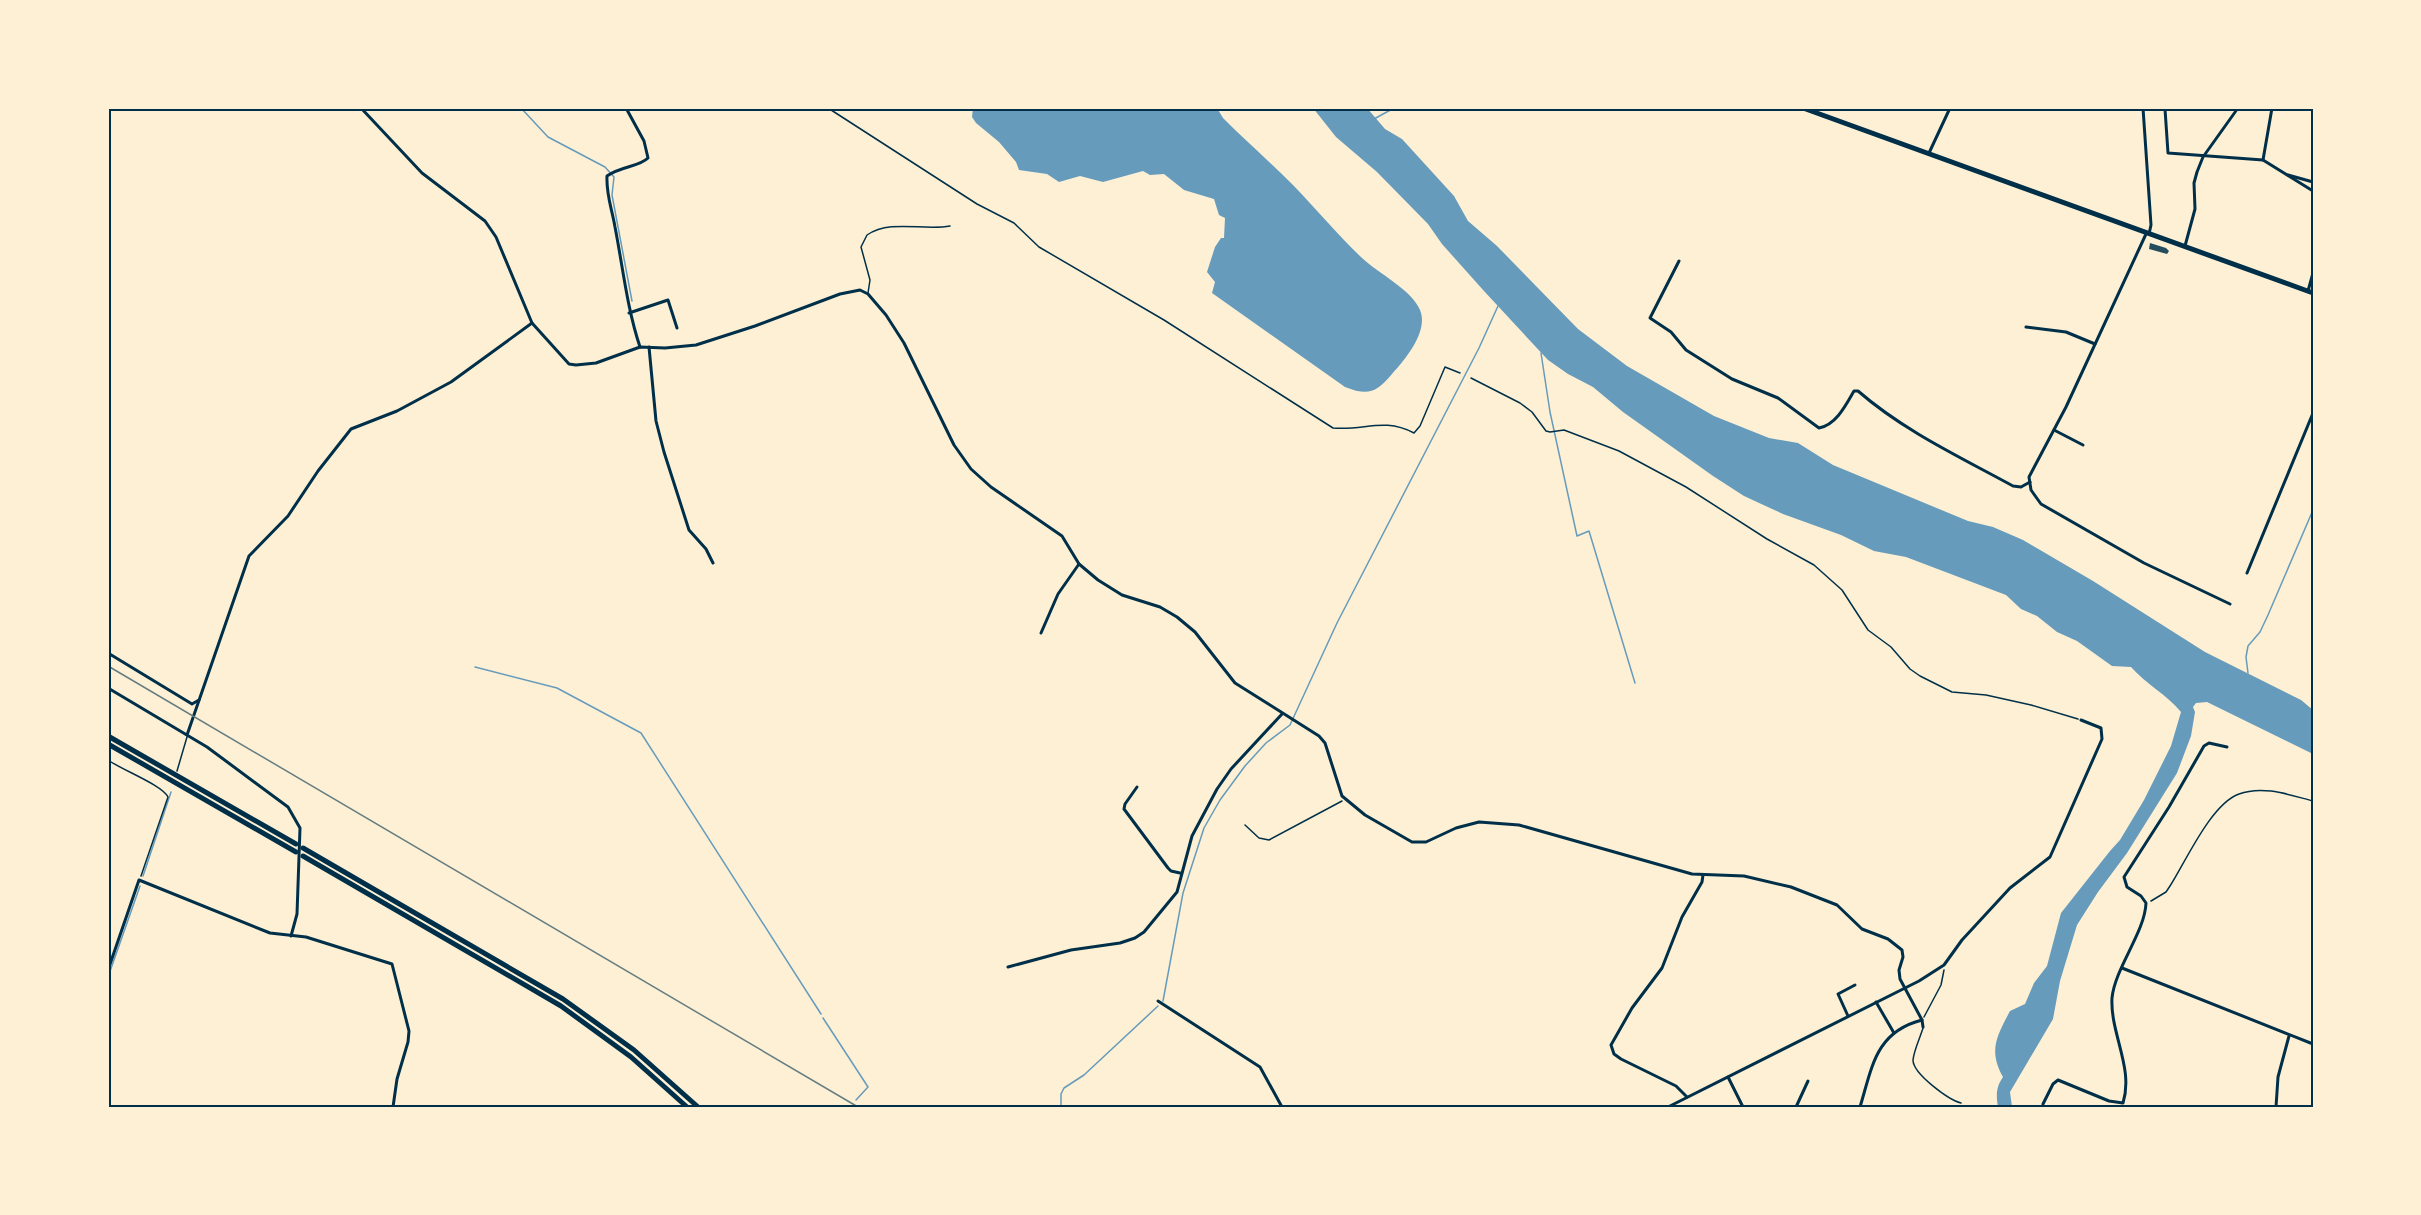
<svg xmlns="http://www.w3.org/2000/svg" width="2421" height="1215" font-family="Quicksand,sans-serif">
	<rect width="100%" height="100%" fill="#fdf0d5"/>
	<!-- water -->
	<g fill="#669bbc">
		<path d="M973,108h244l6,10c23,23 47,44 70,67 23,24 45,50 69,73 16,15 50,32 58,52 9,21 -15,50 -28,64 -16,19 -24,22 -47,13l-133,-94 3,-11 -8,-10 8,-25 6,-9h3l1,-20 -6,-3 -5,-16 -30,-9 -20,-16 -14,1 -7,-4 -40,11 -23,-6 -21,6 -12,-8 -28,-4 -3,-8 -17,-20 -23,-19 -4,-6z"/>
		<path d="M1313,108h54l18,21 17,10 52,57 14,25 29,25 81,83 49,37 87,50 55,22 29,5 35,22 135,56 25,6 30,13 70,41 112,71 96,48 12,10v44l-106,-52 -11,1 -3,4 2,5 -4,24 -14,37 -50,80 -29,39 -21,33 -17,56 -7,38 -43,73 2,15h-14c-2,-12 -2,-20 5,-30 -15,-27 -6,-41 7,-66l15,-7 9,-21 13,-17 14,-53 49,-62 10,-11 24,-40 27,-54 10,-34c-15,-18 -35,-28 -50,-45l-19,-1 -35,-25 -20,-9 -20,-16 -16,-7 -15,-14 -100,-38 -32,-6 -33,-16 -58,-21 -39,-18 -31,-20 -90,-64 -30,-25 -25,-13 -20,-14 -64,-69 -42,-47 -14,-20 -51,-52 -41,-35z"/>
	</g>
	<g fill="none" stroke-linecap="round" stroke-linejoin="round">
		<!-- stream -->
		<g stroke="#669bbc" stroke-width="1.5">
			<path d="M521,108l27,29 57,30 9,10 -2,18 20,106"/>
			<path d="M1374,119l20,-11"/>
			<path d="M1541,353l9,59 27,124 12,-5 46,152"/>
			<path d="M475,667l82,21 84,45 180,281"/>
			<path d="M2248,673l-2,-16 2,-11 12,-14 8,-17 45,-105"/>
			<path d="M143,876l28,-84"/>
			<path d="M108,977l32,-91"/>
			<path d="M1163,1001l20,-108 21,-65 16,-28 25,-34 21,-23 24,-18 47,-102 142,-275 19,-42"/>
			<path d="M823,1018l45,69 -12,13"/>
			<path d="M1061,1107v-13l3,-6 20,-13 74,-69"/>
		</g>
	</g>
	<!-- building -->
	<path fill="#264d5e" d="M2150,243l16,5 3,3 -2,3 -18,-5z"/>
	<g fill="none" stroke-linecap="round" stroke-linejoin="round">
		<!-- path -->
		<g stroke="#003049" stroke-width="1.5">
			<path d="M828,108l149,96 37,19 25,24 125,73 169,108c32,3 50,-11 81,5l6,-7 25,-59 15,6"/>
			<path d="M1471,378l49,25 12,9 14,19 4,1 14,-2 55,21 67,36 81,52 47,26 28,25 26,40 23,17 19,22 10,7 32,16 34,3 45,10 47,14"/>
			<path d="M108,760c14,10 54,25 60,37l-27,79"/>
			<path d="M1245,825l14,13 10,2 73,-39"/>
			<path d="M2151,901l15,-9 4,-6c16,-25 41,-82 69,-92 24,-9 51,1 74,7"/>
			<path d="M1924,1017l17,-32 3,-15"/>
		</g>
		<!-- service -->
		<g stroke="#003049" stroke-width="1.5">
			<path d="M868,293l2,-13 -9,-33 6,-12c24,-16 56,-4 83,-9"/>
			<path d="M177,771l10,-34"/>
			<path d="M1923,1028c-3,10 -9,22 -10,32 0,14 36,40 48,43"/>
		</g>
		<!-- minor -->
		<g stroke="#003049" stroke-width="3">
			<path d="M361,108l61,65 63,48 11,16 36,86 37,41 7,1 20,-2 44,-16 25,1 31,-3 59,-19 85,-32 20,-4 8,4 18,21 18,28 50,102 17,24 20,18 71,49 17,28 19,16 24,15 38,12 17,10 18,15 40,51 84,53 6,7 17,53 23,19 47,27h14l30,-14 23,-6 40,3 173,49 52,2 47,11 46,18 25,24 26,10 14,11 1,7 -4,13 1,9 22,41 1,7"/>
			<path d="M626,108l18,33 4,17c-9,9 -27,8 -41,18 -1,19 5,33 8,51 8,41 12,81 25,120"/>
			<path d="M2143,108l8,117 -2,9"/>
			<path d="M2165,109l3,44 95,7 50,31"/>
			<path d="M1929,153l21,-45"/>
			<path d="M2263,160l9,-52"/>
			<path d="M2288,175l25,7"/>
			<path d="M2146,234l-80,173 -37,70 2,13 10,14 103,59 86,41"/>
			<path d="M2185,246l10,-37 -1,-26 3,-11 6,-15 35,-49"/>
			<path d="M1679,261l-29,57 21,14 15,18 46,29 46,19 41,30c17,-3 27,-23 35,-37h4c46,40 102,66 155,95l8,1 9,-5"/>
			<path d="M2308,291l5,-18"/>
			<path d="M629,313l39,-13 9,28"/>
			<path d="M2026,327l40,5 29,12"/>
			<path d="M649,347l7,74 8,31 25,78 17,19 7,14"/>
			<path d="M2054,430l29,15"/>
			<path d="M2247,573l66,-160"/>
			<path d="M1041,633l17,-39 21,-30"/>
			<path d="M108,653l84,51 7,-4"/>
			<path d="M108,688l99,59 81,60 12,21 -3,86 -6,22"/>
			<path d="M187,735l62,-179 39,-40 30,-45 33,-42 46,-18 54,-29 81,-59"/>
			<path d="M1137,787l-12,17 -1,5 44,59 3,3 9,2"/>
			<path d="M1008,967l63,-17 49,-7 15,-5 9,-6 33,-40 15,-56 25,-47 14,-20 51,-55"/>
			<path d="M2122,968l191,76"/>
			<path d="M108,970l31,-90 131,53 36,4 86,27 17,67 -1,11 -11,37 -4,28"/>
			<path d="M1158,1001l102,66 22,40"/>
			<path d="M1876,1002l18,31"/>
			<path d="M1848,1016l-10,-22 17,-9"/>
			<path d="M1728,1077l15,30"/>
			<path d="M1687,1097l-11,-11 -55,-27 -7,-5 -3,-9 21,-37 30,-40 20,-51 20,-35 1,-7"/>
			<path d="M2043,1104l10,-20 5,-4 51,21 14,2c11,-35 -13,-70 -11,-105 3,-30 33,-66 34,-95l-5,-7 -14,-9 -3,-10 45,-70 35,-61 5,-3 18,4"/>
			<path d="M1668,1107l251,-126 25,-16 18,-25 48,-52 40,-31 52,-118 -1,-11 -20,-8"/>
			<path d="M1796,1107l12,-26"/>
			<path d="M1860,1107c12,-39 15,-75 62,-87"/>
			<path d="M2276,1107l2,-30 11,-41"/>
		</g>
		<!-- primary -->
		<path stroke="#003049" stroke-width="5" d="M1803,108l510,185"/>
		<!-- trunk -->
		<g stroke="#003049" stroke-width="5">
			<path d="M108,736l188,108"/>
			<path d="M108,744l188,108"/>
			<path d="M303,848l260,151 71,51 64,57"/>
			<path d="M303,856l258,150 70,51 56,50"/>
		</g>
		<!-- rail -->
		<path stroke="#657d81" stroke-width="1.5" d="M108,666l750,441"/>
	</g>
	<!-- border -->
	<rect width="2421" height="1215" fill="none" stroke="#fdf0d5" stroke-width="219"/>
	<rect x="110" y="110" width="2202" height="996" fill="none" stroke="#003049" stroke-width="2"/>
</svg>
